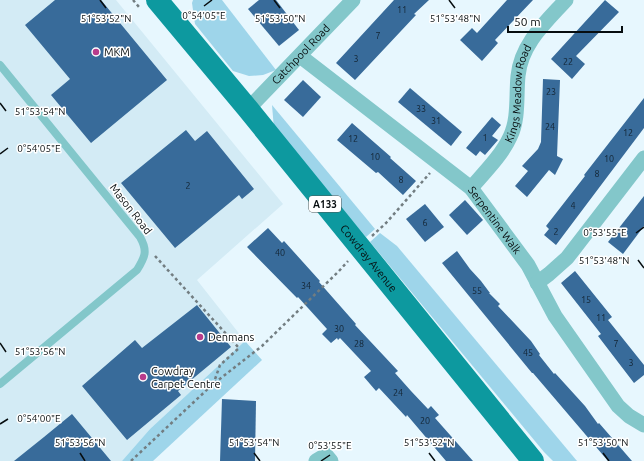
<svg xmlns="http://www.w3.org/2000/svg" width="644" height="461" font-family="Ubuntu,sans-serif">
	<rect width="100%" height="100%" fill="#e7f7fe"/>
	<!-- built -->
	<path fill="#d3ebf5" d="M0,0h116l167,204 -86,76 48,61 -95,88 -28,32h-122z"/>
	<!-- green -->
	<g fill="#9ed5ea">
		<path d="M193,0h29l54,70 -13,5 -14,1 -16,-5 -38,-47 -3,-21z"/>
		<path d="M272,105l103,124 -9,8 -92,-108z"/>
		<path d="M380,233l17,13 180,215h-24l-9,-9 -174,-210z"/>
		<path d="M245,341l17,19 -109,101h-31l28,-32z"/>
	</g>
	<!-- building -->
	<g fill="#386b9a">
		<path d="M55,0h46l66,80 -76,63 -40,-48 19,-16 -45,-54z"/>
		<path d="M259,0h17l23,30 -20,16 -31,-37z"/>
		<path d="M394,0h35l-15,14 2,1 -61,65 -19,-17z"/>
		<path d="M507,0h26l-38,40 3,3 -16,18 -22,-21 12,-12 5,5z"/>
		<path d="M605,0l14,12 -43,44 9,8 -13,15 -21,-20z"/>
		<path d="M543,79l17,1 -3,76 6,3 -8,16 -6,-5 -22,27 -12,-11 13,-15 -6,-5 16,-17 3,-7z"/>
		<path d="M303,80l18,17 -18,20 -19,-17z"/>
		<path d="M410,88l52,44 -11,14 -53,-44z"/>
		<path d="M644,98v30l-88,117 -12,-10 5,-6 -3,-3 39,-50 -1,-1z"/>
		<path d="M492,117l9,8 -9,11 6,4 -13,15 -5,-4 -4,5 -10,-8z"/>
		<path d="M352,123l39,34 -1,1 26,23 -13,14 -25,-23 -2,1 -39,-33z"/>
		<path d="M186,130l9,11 12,-10 47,58 -12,10 -3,-4 -64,53 -54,-65z"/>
		<path d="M644,196v30l-21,28 -15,-12z"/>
		<path d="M465,200l18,20 -16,15 -18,-20z"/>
		<path d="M425,204l19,23 -19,15 -19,-23z"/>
		<path d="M268,228l14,15 2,-2 36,40 -1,1 37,42 -1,1 43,46 -3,2 16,18 17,18 3,-3 8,9 -4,3 38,43h-27l-39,-46 -1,2 -27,-29 -3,3 -12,-14 7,-6 -31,-33 -2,2 -1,-2 -6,5 -9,-9 5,-5 -29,-32 -1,1 -50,-51z"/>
		<path d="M457,251l13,18 11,12 9,12h-1l11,11 -2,2 33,35 9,13 -1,1 15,19 1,-1 30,33 13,18 1,-1 33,38h-24l-75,-88h-1l-90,-110z"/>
		<path d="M575,271l37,46 -4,3 36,45v10l-10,8 -36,-47 3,-2 -40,-51z"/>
		<path d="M197,305l34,42 -53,44 3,4 -54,45 -45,-54 53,-46 7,8z"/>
		<path d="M222,399l34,2 -1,60h-35z"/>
		<path d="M72,414l39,47h-97l30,-24z"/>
	</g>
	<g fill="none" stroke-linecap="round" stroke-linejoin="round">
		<!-- path -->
		<g stroke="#727d81" stroke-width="2.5" stroke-dasharray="3 3" stroke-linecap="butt">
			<path d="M133,0l6,7"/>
			<path d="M372,236l14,-13 44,-50"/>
			<path d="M155,256l84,92 -19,17 -7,20"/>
			<path d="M131,461l81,-76 50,-39 77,-75 9,-10"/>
		</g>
		<!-- service -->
		<path stroke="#83c7ca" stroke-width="8" d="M0,65l140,172c8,14 5,20 -3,33l-137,114"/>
		<!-- minor -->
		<g stroke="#83c7ca" stroke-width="15">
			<path id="s1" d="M300,56l171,132 57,77 27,51 63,90 11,10 15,9"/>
			<path id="s2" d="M248,109l105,-109"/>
			<path id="s3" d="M471,188c13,-15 31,-33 39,-51 9,-18 6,-41 8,-61 3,-32 27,-53 48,-76"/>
			<path d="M537,283l12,-9 18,-16 77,-100"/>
			<path d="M316,461l10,-6 5,6"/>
		</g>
		<!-- primary -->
		<path stroke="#0d999f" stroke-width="22" id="s4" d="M157,0l91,109 285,352"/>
	</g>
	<!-- ticks -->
	<path fill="none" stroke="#070d0f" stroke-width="1.5" d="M100,0l6,8M274,0l6,8M449,0l6,8M204,6l8,-6M0,103l6,8M0,154l8,-6M636,233l8,-6M638,260l6,8M0,343l6,9M0,424l8,-5M80,453l5,8M254,453l6,8M429,453l6,8M603,453l6,8M321,461l9,-6"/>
	<!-- markers -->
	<g fill="#b83c8c" stroke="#fff" stroke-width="1.5">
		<circle cx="96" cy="52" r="4"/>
		<circle cx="200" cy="337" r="4"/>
		<circle cx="143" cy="377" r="4"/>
	</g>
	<g text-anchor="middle" stroke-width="3" stroke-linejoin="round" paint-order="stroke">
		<!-- number labels -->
		<g font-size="9" fill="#132432">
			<text x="402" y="13">11</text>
			<text x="378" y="39">7</text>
			<text x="356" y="62">3</text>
			<text x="568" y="65">22</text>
			<text x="551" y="95">23</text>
			<text x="421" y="112">33</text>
			<text x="436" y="124">31</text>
			<text x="550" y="130">24</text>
			<text x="628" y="136">12</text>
			<text x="485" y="141">1</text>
			<text x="353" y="142">12</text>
			<text x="375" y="160">10</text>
			<text x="609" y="162">10</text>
			<text x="597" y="177">8</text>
			<text x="401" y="183">8</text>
			<text x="188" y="189">2</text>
			<text x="573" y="209">4</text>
			<text x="425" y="226">6</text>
			<text x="556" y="235">2</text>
			<text x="280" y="256">40</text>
			<text x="306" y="289">34</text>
			<text x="477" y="294">55</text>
			<text x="586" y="303">15</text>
			<text x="601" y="321">11</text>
			<text x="339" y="332">30</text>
			<text x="359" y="347">28</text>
			<text x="616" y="347">7</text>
			<text x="528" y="356">45</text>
			<text x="631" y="366">3</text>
			<text x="398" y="396">24</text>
			<text x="425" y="424">20</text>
		</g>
		<!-- shield labels -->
		<rect fill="#fff" stroke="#515657" stroke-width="1" x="309" y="196" width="32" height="16" rx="3"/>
		<g font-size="10" font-weight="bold" fill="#070d0f">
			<text x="325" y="208">A133</text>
		</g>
		<!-- poi labels -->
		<g font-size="11" fill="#070d0f" stroke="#fff" text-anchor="start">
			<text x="104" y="56">MKM</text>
			<text x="208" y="341">Denmans</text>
			<text x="151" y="375">Cowdray<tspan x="151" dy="13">Carpet Centre</tspan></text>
		</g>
		<!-- street labels -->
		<g font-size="11" fill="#070d0f" stroke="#fff">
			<text dy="4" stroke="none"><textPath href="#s2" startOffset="76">Catchpool Road</textPath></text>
			<text dy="4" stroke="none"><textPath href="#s3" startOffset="109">Kings Meadow Road</textPath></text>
			<text transform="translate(131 209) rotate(52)" y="4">Mason Road</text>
			<text dy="4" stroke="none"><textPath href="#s1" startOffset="256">Serpentine Walk</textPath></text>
			<text dy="4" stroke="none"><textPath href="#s4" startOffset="334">Cowdray Avenue</textPath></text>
		</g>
	</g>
	<g font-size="10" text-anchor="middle" fill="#070d0f" stroke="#fff" stroke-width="3" stroke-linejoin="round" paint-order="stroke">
		<text x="204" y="19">0°54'05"E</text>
		<text x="106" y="22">51°53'52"N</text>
		<text x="280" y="22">51°53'50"N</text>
		<text x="455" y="22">51°53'48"N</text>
		<text x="40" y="115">51°53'54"N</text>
		<text x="39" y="152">0°54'05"E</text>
		<text x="605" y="236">0°53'55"E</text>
		<text x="604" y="264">51°53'48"N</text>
		<text x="40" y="355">51°53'56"N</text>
		<text x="39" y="422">0°54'00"E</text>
		<text x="80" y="446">51°53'56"N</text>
		<text x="254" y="446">51°53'54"N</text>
		<text x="429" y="446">51°53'52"N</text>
		<text x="603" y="446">51°53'50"N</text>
		<text x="330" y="449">0°53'55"E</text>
	</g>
	<!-- scale -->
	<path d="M508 26v6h114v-6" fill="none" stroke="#070d0f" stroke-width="2"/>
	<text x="514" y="26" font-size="12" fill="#070d0f" stroke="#ffffff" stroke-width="3" paint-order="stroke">50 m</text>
</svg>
